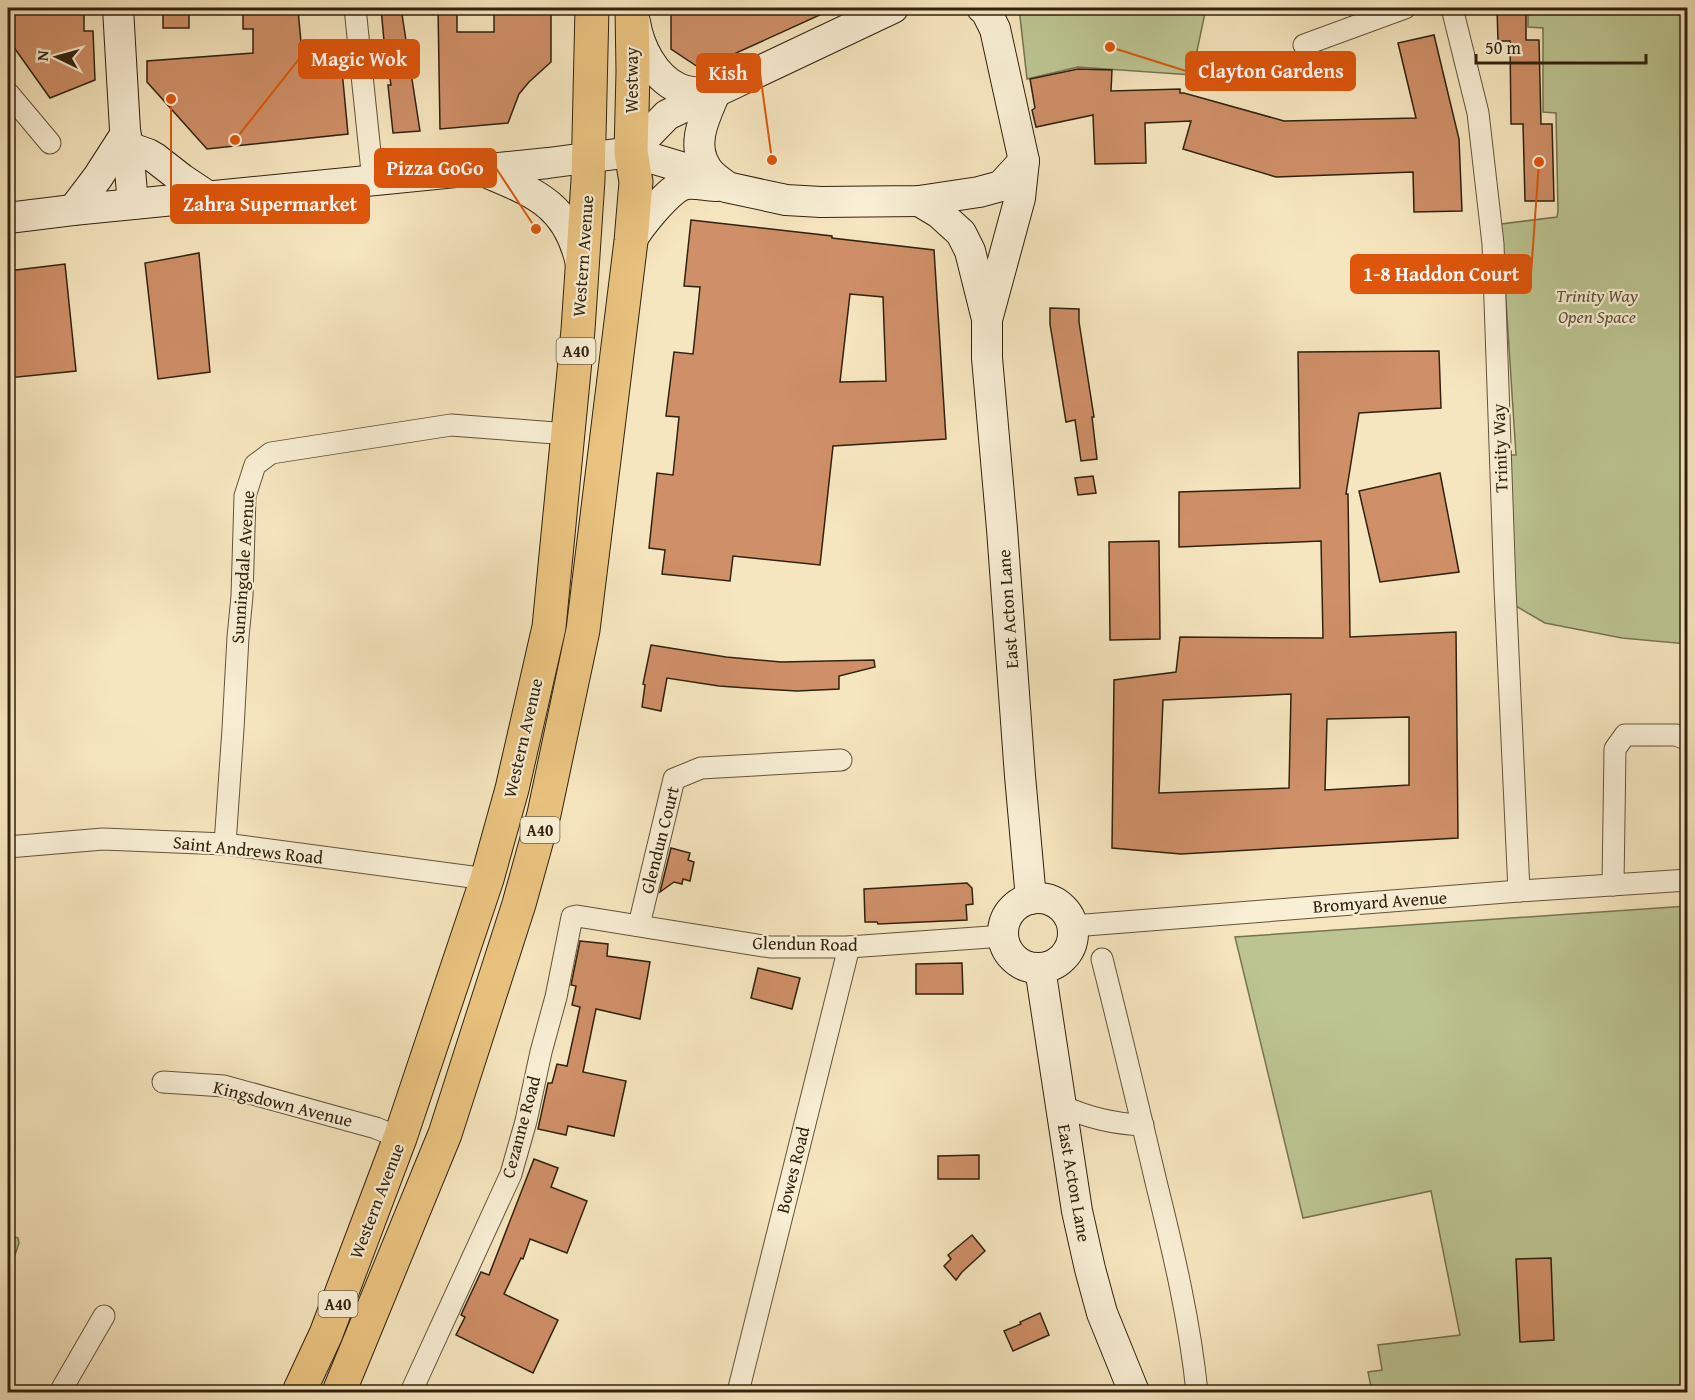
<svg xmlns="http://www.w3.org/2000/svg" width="1695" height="1400" font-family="'Gentium Book Plus',serif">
	<rect width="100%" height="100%" fill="#f6e6bf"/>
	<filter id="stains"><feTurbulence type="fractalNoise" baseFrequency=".00333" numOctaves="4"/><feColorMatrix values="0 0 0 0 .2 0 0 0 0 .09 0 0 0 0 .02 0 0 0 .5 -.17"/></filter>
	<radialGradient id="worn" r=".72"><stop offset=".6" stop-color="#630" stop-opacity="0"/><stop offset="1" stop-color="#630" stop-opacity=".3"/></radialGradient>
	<!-- green -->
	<g fill="#bcc592" stroke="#767450" stroke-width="1.5">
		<path d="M1019,8h187l-14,67 -114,-8 -51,12z"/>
		<path d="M1528,8h159v636l-65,-6 -77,-15 -31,-18 -7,-150h9l-15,-231 56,-7 1,-6 -2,-98 -13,-1v-84l-15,-1z"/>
		<path d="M1687,906v486h-315l-4,-20 14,-2 -4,-25 82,-10 -29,-144 -128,27 -68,-281z"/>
		<path d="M8,1234l10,4 1,5 -11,33z"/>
	</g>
	<!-- building -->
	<g fill="#cf8f68" stroke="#30220e" stroke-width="1.5" fill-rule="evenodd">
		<path d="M8,8h76v23h9l2,49 -45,18 -42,-59z"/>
		<rect x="163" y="8" width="26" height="20"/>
		<path d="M381,8h20l19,123 -27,2 -5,-48h3l-7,-44z"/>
		<path d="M438,8h19v24h37v-24h57v54l-22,20 -10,12 -11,29 -68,6z"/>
		<path d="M671,8h164l-134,61 -30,-20z"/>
		<path d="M1497,8h29v32h13l2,84h11l2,77h-29l-2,-77h-12l-1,-83h-12z"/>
		<path d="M248,9l50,1 4,43 38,-4 8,85 -141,15 -60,-67v-21l106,-8v-24h-10v-14z"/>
		<path d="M1434,35l25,104 3,72 -48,1 -1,-40 -137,5 -93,-28 8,-28 -46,2 1,40 -51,1 -2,-49 -57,12 -4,-17 3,-2 -5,-29 48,-10 34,1 -1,21 69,-2v4h4l100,28 132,-3 -18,-75z"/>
		<path d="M691,220l141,16v2l102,12 12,189 -113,7 -13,119 -87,-9 -3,25 -68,-7 3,-24 -16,-2 8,-75 16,2 6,-58 -13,-1 8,-64 19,2 7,-67 -16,-1zM850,294l33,3 3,84 -46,1z"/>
		<path d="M199,253l11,119 -52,7 -13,-116z"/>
		<path d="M65,264l11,107 -68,7v-107z"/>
		<path d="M1050,308l29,1v13l15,95h-2l5,42 -16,2 -6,-41 -9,2 -16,-98z"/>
		<path d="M1439,351l2,57 -82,5 -13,81h2l2,143 106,-5 2,206 -277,16 -69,-6 2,-168 62,-8 4,-35 143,1 -2,-97 -142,6v-55l121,-4 -2,-136zM1291,694l-2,94 -130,5 4,-93zM1409,717v68l-84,5 2,-71z"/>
		<path d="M1440,473l19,99 -79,10 -21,-91z"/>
		<path d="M1093,476l3,17 -18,2 -3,-17z"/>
		<path d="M1159,541l1,98 -50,1 -1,-98z"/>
		<path d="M651,645l75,12 55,5 93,-2 1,7 -36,9v13l-42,2 -50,-3 -28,-2 -52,-8 -6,33 -19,-4 3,-22 -2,-1z"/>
		<path d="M671,848l19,5 -2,7 6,2 -4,19 -7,-2 -1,5 -8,-2 -14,10z"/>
		<path d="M967,883l5,5 1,16 -7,1 1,15 -89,4 -1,-2h-12l-1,-33z"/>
		<path d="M580,941l28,3 -1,12 43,6 -10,57 -44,-10 -13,63 43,9 -12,55 -46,-10 -2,9 -28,-6 10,-46h4l5,-19 10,2 13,-59 -8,-2 4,-19 -5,-1z"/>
		<path d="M962,963l1,31h-47v-30z"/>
		<path d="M758,968l42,10 -8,31 -41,-11z"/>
		<path d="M979,1155v24h-41v-23z"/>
		<path d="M534,1159l24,9 -7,19 36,14 -20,52 -37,-14 -7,20 -2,-1 -17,36 54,26 -25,53 -77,-38 9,-18 -4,-2 20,-43 8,3z"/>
		<path d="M972,1235l13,16 -23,21 -6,8 -12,-14 7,-7 -3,-4z"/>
		<path d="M1551,1258l3,82 -34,2 -4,-83z"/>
		<path d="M1040,1313l9,22 -36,16 -9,-20 17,-7 -1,-2z"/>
	</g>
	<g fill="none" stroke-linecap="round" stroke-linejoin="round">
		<defs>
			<g id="street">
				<path d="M355,8l18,173"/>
				<path d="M1452,8l26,105 15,131 12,344 14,303"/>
				<path d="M1304,45l101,-37"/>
				<path d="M8,93l42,50"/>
				<path d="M225,844l8,-115 5,-92 4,-41 3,-100 10,-31 16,-12 180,-28 117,9"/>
				<path d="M8,847l95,-8 122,5 262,35"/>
				<path d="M1613,885l2,-136 10,-14h51l12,5"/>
				<path d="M639,925l35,-146 27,-11 140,-8"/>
				<path d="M1073,926l446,-35 169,-11"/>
				<path d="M1102,959c19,75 37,151 55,227 17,68 33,137 40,206"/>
				<path d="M163,1082l61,4 152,42 24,10"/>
				<path d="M1062,1106c27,12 51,18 81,19"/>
				<path d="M60,1392l44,-76"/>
				<path d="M411,1392l100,-218 15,-53 15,-69 15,-55 16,-80 5,-1 193,31h79l155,-11"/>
				<path d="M738,1392l111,-445"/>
			</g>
			<g id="secondary">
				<path d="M118,8l7,122 3,17 5,57"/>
				<path d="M982,8l4,3 9,18 29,132 -4,37 -32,118"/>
				<path d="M635,22c4,25 19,55 43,66 12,6 25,5 37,5"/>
				<path d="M715,93c-10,24 -25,51 -8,76 4,6 12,12 18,16"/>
				<path d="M128,147l20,7 7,4 27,21 27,18"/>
				<path d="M631,152l36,-37 226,-107"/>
				<path d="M483,171c52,22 85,33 98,93"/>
				<path d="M919,201l20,12 22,20 9,18 17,68v39l15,171 18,247 11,123"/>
				<path d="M73,210l25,-33 27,-42"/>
				<path d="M8,218l65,-8 475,-47 83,-11 50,15 45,20 60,13 35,2 98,-1 60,-9 22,-6 23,-25"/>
				<path d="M631,241c8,-14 38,-52 52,-56 8,-3 26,1 34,1"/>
				<circle cx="1038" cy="933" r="35"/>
				<path d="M1040,968l37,243 13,58 12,44 32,79"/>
			</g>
			<g id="highway">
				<path d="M299,1392l27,-58 74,-196 87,-259 25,-90 37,-162 29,-297 10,-150 4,-172"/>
				<path d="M339,1392l106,-258 74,-230 25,-90 39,-184 48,-389 5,-59 -5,-30 2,-80 -1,-64"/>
			</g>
		</defs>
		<!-- street casing -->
		<use href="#street" stroke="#62533a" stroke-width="23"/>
		<!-- secondary casing -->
		<use href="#secondary" stroke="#30220e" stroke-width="32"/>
		<!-- highway casing -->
		<use href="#highway" stroke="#30220e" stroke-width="35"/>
		<!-- street -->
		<use href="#street" stroke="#f9efd5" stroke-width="21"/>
		<!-- secondary -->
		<use href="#secondary" stroke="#f9efd5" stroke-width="30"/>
		<!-- highway -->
		<use href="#highway" stroke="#ebc380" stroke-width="33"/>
	</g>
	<g text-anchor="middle" stroke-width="4.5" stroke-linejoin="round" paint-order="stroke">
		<!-- shield labels -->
		<g fill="#f9efd5" stroke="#6c604a" stroke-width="1.5">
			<rect x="556.5" y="338" width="39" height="26" rx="4.5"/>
			<rect x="520.5" y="817" width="39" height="26" rx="4.5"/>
			<rect x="318.5" y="1291" width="39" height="26" rx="4.5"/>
		</g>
		<g font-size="16" font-weight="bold" fill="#30220e">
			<text x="576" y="357">A40</text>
			<text x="540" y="836">A40</text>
			<text x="338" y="1310">A40</text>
		</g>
		<!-- street labels -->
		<g font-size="18" fill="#30220e" stroke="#f9efd5">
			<text transform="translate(632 80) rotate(-90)" y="6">Westway</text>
			<text transform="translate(583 256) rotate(-86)" y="6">Western Avenue</text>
			<text transform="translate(1500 448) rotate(-92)" y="6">Trinity Way</text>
			<text transform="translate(243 567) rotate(-86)" y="6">Sunningdale Avenue</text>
			<text transform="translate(1008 609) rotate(-94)" y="6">East Acton Lane</text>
			<text transform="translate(523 738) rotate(-77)" y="6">Western Avenue</text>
			<text transform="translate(660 840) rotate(-76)" y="6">Glendun Court</text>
			<text transform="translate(248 850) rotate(6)" y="6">Saint Andrews Road</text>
			<text transform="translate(1380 902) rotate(-4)" y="6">Bromyard Avenue</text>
			<text transform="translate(805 944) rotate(1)" y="6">Glendun Road</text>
			<text transform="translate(283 1104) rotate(14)" y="6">Kingsdown Avenue</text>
			<text transform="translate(521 1127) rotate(-75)" y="6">Cezanne Road</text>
			<text transform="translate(793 1170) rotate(-76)" y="6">Bowes Road</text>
			<text transform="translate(1074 1183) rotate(80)" y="6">East Acton Lane</text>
			<text transform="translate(377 1201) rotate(-69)" y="6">Western Avenue</text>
		</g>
		<!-- park labels -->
		<g font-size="18" font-style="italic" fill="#5a5336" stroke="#f9efd5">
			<text x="1597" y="302">Trinity Way<tspan x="1597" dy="21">Open Space</tspan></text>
		</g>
	</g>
	<!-- callouts -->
	<path fill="none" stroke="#df560c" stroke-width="2" d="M235 140L299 59M1110 47L1186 71M772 160L760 73M536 229L496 168M171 99L171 204M1539 162L1531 274"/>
	<g fill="#df560c" stroke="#f9efd5" stroke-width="2">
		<circle cx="235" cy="140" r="6"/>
		<circle cx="1110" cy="47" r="6"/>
		<circle cx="772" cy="160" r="6"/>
		<circle cx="536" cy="229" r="6"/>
		<circle cx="171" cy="99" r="6"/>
		<circle cx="1539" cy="162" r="6"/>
	</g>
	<g fill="#df560c" stroke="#df560c" stroke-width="2">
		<rect x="299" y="40" width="120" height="38" rx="6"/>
		<rect x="1186" y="52" width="169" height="38" rx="6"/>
		<rect x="697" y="54" width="63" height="38" rx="6"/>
		<rect x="375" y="149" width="121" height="38" rx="6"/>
		<rect x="171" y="185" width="198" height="38" rx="6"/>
		<rect x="1351" y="255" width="180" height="38" rx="6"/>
	</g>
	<g font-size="20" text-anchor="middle" font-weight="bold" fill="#fff">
		<text x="359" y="66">Magic Wok</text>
		<text x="1271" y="78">Clayton Gardens</text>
		<text x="728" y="80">Kish</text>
		<text x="435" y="175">Pizza GoGo</text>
		<text x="270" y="211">Zahra Supermarket</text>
		<text x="1441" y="281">1-8 Haddon Court</text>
	</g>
	<!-- margin -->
	<rect width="1695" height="1400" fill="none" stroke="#f6e6bf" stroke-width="30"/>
	<rect x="9" y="9" width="1677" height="1382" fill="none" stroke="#30220e" stroke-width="3"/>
	<rect x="15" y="15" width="1665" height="1370" fill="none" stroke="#30220e" stroke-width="1.5"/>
	<!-- north arrow -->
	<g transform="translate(57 57) rotate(275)" stroke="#f9efd5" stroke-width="4.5" paint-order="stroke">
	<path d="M0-4.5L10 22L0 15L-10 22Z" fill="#30220e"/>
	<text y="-9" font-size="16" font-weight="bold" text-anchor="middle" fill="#30220e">N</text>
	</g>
	<!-- scale -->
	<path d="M1476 54v9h170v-9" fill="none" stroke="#30220e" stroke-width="3"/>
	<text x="1485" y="54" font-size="18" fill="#30220e" stroke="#f9efd5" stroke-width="4.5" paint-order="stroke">50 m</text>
	<rect width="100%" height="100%" filter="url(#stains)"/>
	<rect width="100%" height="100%" fill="url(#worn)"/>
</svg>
